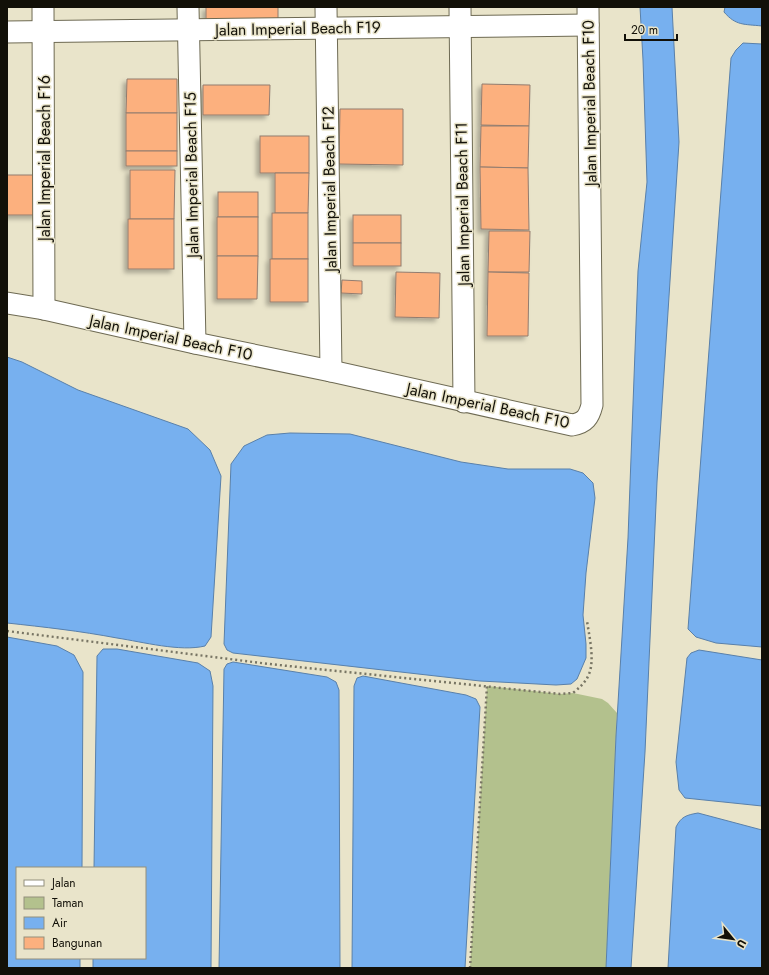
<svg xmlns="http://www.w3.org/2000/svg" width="769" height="975" font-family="Jost,sans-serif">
	<defs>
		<filter id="shadow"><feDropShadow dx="-3.5" dy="3.5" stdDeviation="2" flood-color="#0004"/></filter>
	</defs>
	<rect width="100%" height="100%" fill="#e9e4ca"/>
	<!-- green -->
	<path fill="#b3c18d" d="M487,686l73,8 13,-1 29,6 6,4 9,10 -11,255h-136z"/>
	<!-- water -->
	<g fill="#77b0ef" stroke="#5980aa">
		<path d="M640,7h32l7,135 -22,340 -12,270 -14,216h-25l10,-232 12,-198 10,-267 9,-89 -4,-122z"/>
		<path d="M725,7h37v19c-18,-2 -26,0 -38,-14z"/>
		<path d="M743,43l19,1v603l-46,-4 -20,-6 -8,-8 43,-571 5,-8z"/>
		<path d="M7,357l15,5 56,28 110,39 22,21 11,26 -10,161 -6,9c-25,6 -62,-4 -88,-8 -37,-7 -73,-11 -110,-15z"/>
		<path d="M290,433l60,1 111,28 47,7h62l13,4 10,10 2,15 -9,75 -3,42 3,29v14l-9,21 -6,5 -15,1 -76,-4 -247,-28 -6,-3 -3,-6 7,-180 13,-18 23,-11z"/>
		<path d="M7,637l50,9 17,9 9,17 -1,196h-65v90h63v10h-73z"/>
		<path d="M103,649h14l81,14 12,8 3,15 -2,282h-118v-10h52v-90h-51l3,-212z"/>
		<path d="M699,650l63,10v146l-77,-8 -6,-8 -3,-28 11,-104 4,-5z"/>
		<path d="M233,662l94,15 9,5 3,8 1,278h-121l5,-299 3,-5z"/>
		<path d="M363,676l103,19 10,4 4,8 -15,261h-113l2,-282 3,-8z"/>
		<path d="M698,813l64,17v138h-94l8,-141c5,-10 10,-12 22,-14z"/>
	</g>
	<!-- building -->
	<g fill="#fcb07e" stroke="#927c6f" filter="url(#shadow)">
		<path d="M206,7h72v15l-72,1z"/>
		<path d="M127,79h50v34h-51z"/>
		<path d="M482,84l48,1 -1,41 -48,-1z"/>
		<path d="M203,85h67l-1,30h-66z"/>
		<path d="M340,109h63v56l-64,-1z"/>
		<rect x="126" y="113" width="51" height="38"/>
		<path d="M481,126h48l-1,42 -48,-1z"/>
		<rect x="260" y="136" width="49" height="37"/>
		<rect x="126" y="151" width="51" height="15"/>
		<path d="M480,167l48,1 1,62 -48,-1z"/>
		<path d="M130,170h45l-1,49h-44z"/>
		<path d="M275,173h34l-1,40h-33z"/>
		<path d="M7,175h32l-1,40h-31z"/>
		<rect x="218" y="192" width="40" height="25"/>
		<rect x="272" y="213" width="36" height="46"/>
		<rect x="353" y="215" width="48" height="28"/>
		<rect x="217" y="217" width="41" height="39"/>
		<rect x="128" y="219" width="46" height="50"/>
		<path d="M489,231h41l-1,41h-41z"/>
		<rect x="353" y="243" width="48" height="23"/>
		<path d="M217,256h41l-1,43h-40z"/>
		<rect x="270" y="259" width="38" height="43"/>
		<path d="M396,272l44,1 -1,45 -44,-1z"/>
		<path d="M488,272l41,1 -1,63h-41z"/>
		<path d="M342,280l20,1v13l-21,-1z"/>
	</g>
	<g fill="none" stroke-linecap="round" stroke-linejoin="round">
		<defs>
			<g id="minor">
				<path d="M43,7l1,302"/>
				<path d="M188,7l7,336"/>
				<path d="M326,7l5,364"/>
				<path d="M460,7l4,395"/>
				<path d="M7,32l581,-7"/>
				<path d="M7,303l37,6 151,34 136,28 241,54c13,-2 17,-8 20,-20l-4,-398"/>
			</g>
		</defs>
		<!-- minor casing -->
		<use href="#minor" stroke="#6e6a53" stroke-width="23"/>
		<!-- path -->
		<g stroke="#787564" stroke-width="2.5" stroke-dasharray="2 3" stroke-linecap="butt">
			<path d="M7,631l262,33 291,30 13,-1c7,-6 13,-11 16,-19 6,-14 0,-39 -2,-53"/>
			<path d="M470,968l17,-282"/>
		</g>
		<!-- minor -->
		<use href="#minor" stroke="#fff" stroke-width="21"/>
	</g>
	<g text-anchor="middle" stroke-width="3" stroke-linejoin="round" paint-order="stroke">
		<!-- street labels -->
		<g font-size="16" fill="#121008" stroke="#e9e4ca">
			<text transform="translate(298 28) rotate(-1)" y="6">Jalan Imperial Beach F19</text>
			<text transform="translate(589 103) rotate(-91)" y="6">Jalan Imperial Beach F10</text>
			<text transform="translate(44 158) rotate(-90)" y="6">Jalan Imperial Beach F16</text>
			<text transform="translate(191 175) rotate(-91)" y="6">Jalan Imperial Beach F15</text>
			<text transform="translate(329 189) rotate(-91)" y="6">Jalan Imperial Beach F12</text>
			<text transform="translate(462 204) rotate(-91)" y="6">Jalan Imperial Beach F11</text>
			<text transform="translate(171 337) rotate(12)" y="6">Jalan Imperial Beach F10</text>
			<text transform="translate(488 405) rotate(12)" y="6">Jalan Imperial Beach F10</text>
		</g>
	</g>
	<!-- border -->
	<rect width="769" height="975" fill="none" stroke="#121008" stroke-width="16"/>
	<!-- legend -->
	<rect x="16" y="867" width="130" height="92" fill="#e9e4ca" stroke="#938f7c"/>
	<rect x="24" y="880" width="20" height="6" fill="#ffffff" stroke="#938f7c"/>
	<text x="52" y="887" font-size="12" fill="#121008">Jalan</text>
	<rect x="24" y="897" width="20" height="12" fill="#b3c18d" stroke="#938f7c"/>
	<text x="52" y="907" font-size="12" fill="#121008">Taman</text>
	<rect x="24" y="917" width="20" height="12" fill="#77b0ef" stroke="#938f7c"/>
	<text x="52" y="927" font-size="12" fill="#121008">Air</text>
	<rect x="24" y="937" width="20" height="12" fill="#fcb07e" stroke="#938f7c"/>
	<text x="52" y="947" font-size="12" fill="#121008">Bangunan</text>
	<!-- north arrow -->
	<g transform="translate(733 939) rotate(119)" stroke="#e9e4ca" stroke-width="3" paint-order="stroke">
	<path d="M0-3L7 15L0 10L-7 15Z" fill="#121008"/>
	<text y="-6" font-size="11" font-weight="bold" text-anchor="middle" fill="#121008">U</text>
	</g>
	<!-- scale -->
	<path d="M625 34v6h52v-6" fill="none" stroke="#121008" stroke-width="2"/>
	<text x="631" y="34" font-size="12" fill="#121008" stroke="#e9e4ca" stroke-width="3" paint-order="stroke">20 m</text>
</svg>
